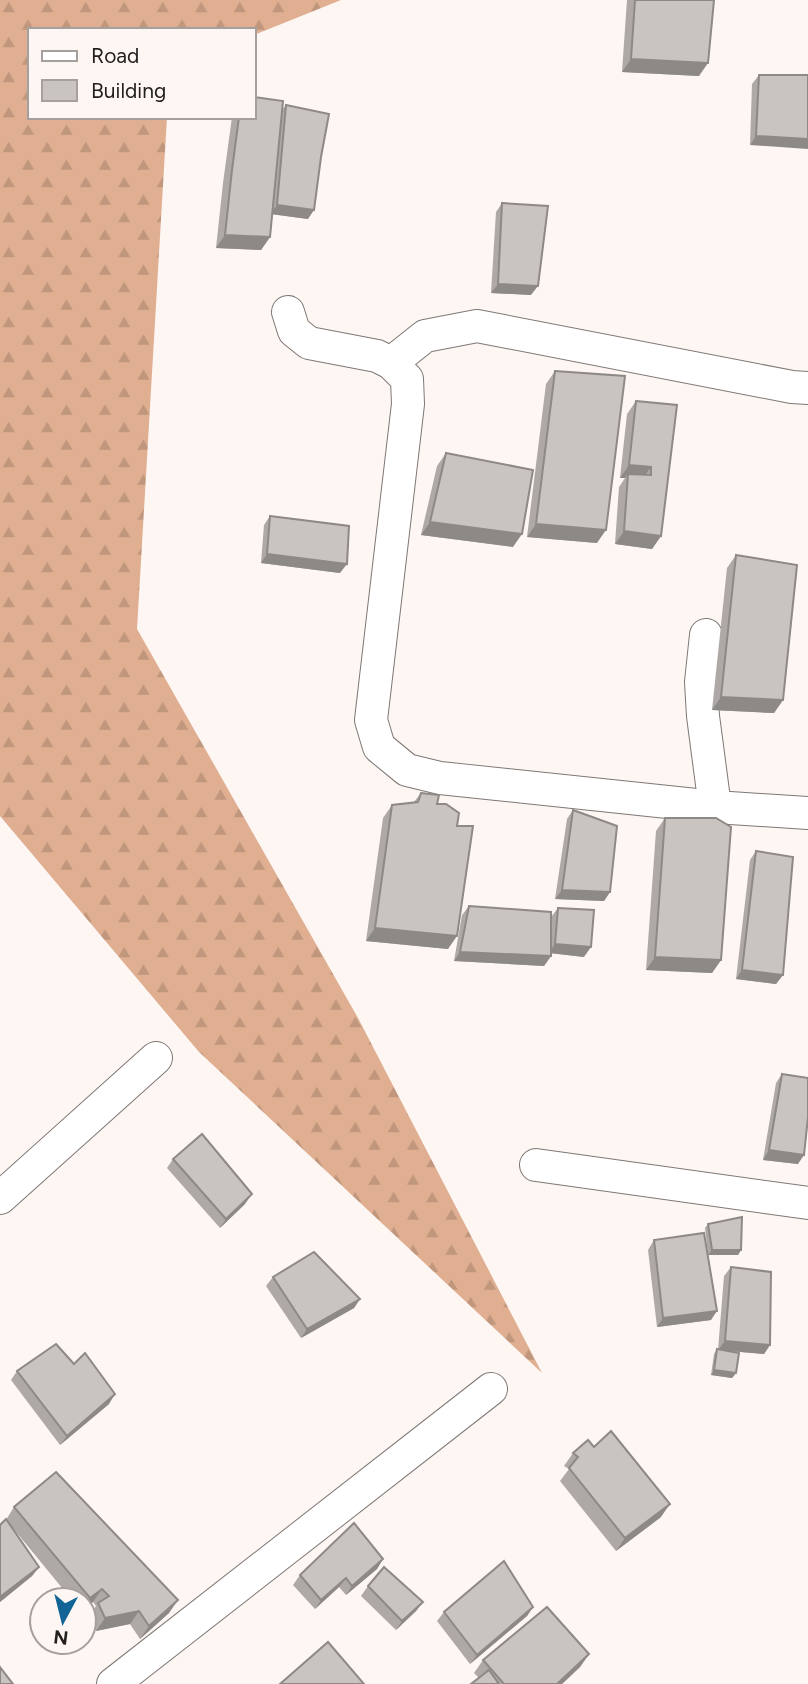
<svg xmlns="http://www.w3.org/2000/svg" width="808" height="1684" font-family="Figtree,sans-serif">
	<defs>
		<pattern id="forest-firs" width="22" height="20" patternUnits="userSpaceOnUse" patternTransform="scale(1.75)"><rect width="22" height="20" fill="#e0af91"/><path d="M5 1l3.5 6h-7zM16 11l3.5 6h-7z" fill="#c0967d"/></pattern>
	</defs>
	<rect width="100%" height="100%" fill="#fdf6f3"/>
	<!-- forest -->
	<path fill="url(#forest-firs)" d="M0,0h341l-87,35v-5h-224v87h137l-30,512 221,389 184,355 -343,-321 -199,-236z"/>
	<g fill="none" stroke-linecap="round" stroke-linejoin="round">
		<defs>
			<g id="street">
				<path d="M288,312l6,19 15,12 68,13 14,7 16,16 1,25 -37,316 8,27 28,23 33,8 275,29 93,6"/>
				<path d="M391,363l34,-27 52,-10 315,61 16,1"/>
				<path d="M706,635l-5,47 2,34 12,91"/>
				<path d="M536,1165l272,38"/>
				<path d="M0,1198l156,-140"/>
				<path d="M113,1684l378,-295"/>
			</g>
		</defs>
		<!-- street casing -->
		<use href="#street" stroke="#7e7875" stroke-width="34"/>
		<!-- street -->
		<use href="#street" stroke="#fff" stroke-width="32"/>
	</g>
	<!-- wall -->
	<g fill="#aea9a6">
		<path d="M627,0h87l-15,76 -77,-4z"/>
		<path d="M759,75h49l-58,70 2,-61z"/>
		<path d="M286,105l22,114 -36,-5 -2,23 -9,13 -45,-2 7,-65 9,-66h22l28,-7z"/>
		<path d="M502,203l29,92 -40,-2 5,-81z"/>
		<path d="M555,371l42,172 -70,-6 19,-153z"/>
		<path d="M636,401l41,4 -16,131 -9,13 -37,-5 4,-57 6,-9h-5l7,-64z"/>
		<path d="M446,453l67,94 -92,-12 16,-69z"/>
		<path d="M270,516l70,57 -79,-10 3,-38z"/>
		<path d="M736,555l47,145 -9,13 -62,-3 15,-142z"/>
		<path d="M421,793l16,11 20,22 -9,123 -82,-8 17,-123 9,-13 22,-3z"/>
		<path d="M573,810l37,82 -6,9 -49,-2 12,-80z"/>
		<path d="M665,818l56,142 -9,13 -66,-3 10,-139z"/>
		<path d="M756,851l27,124 -7,9 -40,-5 14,-119z"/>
		<path d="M469,906l82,20v-9l7,-9 26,49 -33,-4v3l-7,10 -90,-5 8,-46z"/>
		<path d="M782,1074l16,90 -35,-4 13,-77z"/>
		<path d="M173,1159l72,45 -25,24 -53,-60z"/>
		<path d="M708,1224l33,26 -3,5h-30l-3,-27z"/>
		<path d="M654,1240l57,80 -54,7 -9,-77z"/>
		<path d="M731,1267l39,78 -6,9 -35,-3 7,22 -4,5 -21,-3 3,-21 3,-5 1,1 6,-74z"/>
		<path d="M273,1277l87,22 -6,9 -53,30 -35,-52z"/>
		<path d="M74,1364l35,40 -49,41 -49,-65 6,-9z"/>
		<path d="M573,1453l88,64 -45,34 -56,-70 9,-12 -5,-3z"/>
		<path d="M14,1507l155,106 -29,26 -10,-15 -34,7 -7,-15 7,-10 -3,-4 -9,7v-9h-12l-60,-73 27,40 -7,9 -32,26v-77l6,-5z"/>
		<path d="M383,1559l-6,10 -31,26 -7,-8 -24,22 -22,-24 7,-10z"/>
		<path d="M368,1586l55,16 -7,9 -20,19 -35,-34z"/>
		<path d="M533,1607l-6,9 -57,48 -33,-43 7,-9z"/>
		<path d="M589,1654l-9,13 -18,17h-91l8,-6 -5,-5 9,-13z"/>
	</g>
	<!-- shaded-wall -->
	<g fill="#8d8987">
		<path d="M631,59l77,4 -9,13 -77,-4z"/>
		<path d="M756,136l52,3v10l-58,-4z"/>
		<path d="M277,205l37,5 -6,9 -38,-5z"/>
		<path d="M225,235l45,2 -9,13 -45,-2z"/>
		<path d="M498,284l40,2 -7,9 -40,-2z"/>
		<path d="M629,465l22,2 -9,13 -14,-6 -3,4h-5z"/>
		<path d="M430,522l92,12 -9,13 -92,-12z"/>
		<path d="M536,524l70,6 -9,13 -70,-6z"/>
		<path d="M624,531l37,5 -9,13 -37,-5z"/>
		<path d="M267,554l80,10 -7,9 -79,-10z"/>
		<path d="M721,697l62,3 -9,13 -62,-3z"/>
		<path d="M562,890l48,2 -6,9 -49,-2z"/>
		<path d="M375,928l82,8 -9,13 -82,-8z"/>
		<path d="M555,944l36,3 -7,10 -35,-4z"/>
		<path d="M460,952l91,4 -7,10 -90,-5z"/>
		<path d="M655,957l66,3 -9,13 -66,-3z"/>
		<path d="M742,970l41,5 -7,9 -40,-5z"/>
		<path d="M769,1150l35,5 -6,9 -35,-4z"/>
		<path d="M252,1194l-7,10 -25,24 6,-9z"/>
		<path d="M712,1250h29l-3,5h-30z"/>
		<path d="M360,1299l-6,9 -53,30 6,-9z"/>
		<path d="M717,1311l-6,9 -54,7 6,-9z"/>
		<path d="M725,1341l45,4 -6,9 -46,-4z"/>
		<path d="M714,1370l22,3 -4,5 -21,-3z"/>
		<path d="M115,1394l-6,10 -49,41 7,-9z"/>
		<path d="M670,1504l-9,13 -45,34 9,-13z"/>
		<path d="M383,1559l-6,10 -31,26 6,-9z"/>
		<path d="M39,1567l-7,9 -32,26v-5z"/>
		<path d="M346,1578l-7,9 -24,22 6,-9z"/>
		<path d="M102,1589l-9,13 -9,7v-2l6,-9z"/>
		<path d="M178,1600l-9,13 -29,26 9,-13z"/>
		<path d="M423,1602l-7,9 -20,19 6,-9z"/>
		<path d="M533,1607l-6,9 -57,48 7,-9z"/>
		<path d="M139,1611l-9,13 -34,7 9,-13z"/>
		<path d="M589,1654l-9,13 -18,17h-5z"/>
	</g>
	<!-- building -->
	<g fill="#cac4c1" stroke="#8d8987" stroke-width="2">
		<path d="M635,0h79l-6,63 -77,-4z"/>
		<path d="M759,75h49v64l-52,-3z"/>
		<path d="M254,97l29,4 -13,136 -45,-2 7,-65 7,-53h15z"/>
		<path d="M286,105l43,9 -8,43 -7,53 -37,-5z"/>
		<path d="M502,203l46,3 -10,80 -40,-2z"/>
		<path d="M555,371l70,5 -19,154 -70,-6z"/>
		<path d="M636,401l41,4 -16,131 -37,-5 4,-57 23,1v-8l-22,-2z"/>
		<path d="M446,453l87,17 -11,64 -92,-12z"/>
		<path d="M270,516l79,10 -2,38 -80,-10z"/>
		<path d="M736,555l61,10 -14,135 -62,-3z"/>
		<path d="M421,793l18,2 -2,9h9l13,9 -2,13h16l-16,110 -82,-8 17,-123 26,-3z"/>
		<path d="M573,810l44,16 -7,66 -48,-2z"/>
		<path d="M665,818h51l15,9 -10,133 -66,-3z"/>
		<path d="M756,851l37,6 -10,118 -41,-5z"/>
		<path d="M469,906l82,6v44l-91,-4z"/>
		<path d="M558,908l36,2 -3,37 -36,-3z"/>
		<path d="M782,1074l26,4v39l-4,38 -35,-5z"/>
		<path d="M202,1134l50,60 -26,25 -53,-60z"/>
		<path d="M742,1217l-1,33h-29l-4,-26z"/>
		<path d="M704,1233l13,78 -54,7 -9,-78z"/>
		<path d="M314,1252l46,47 -53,30 -34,-52z"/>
		<path d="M731,1267l40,5 -1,73 -45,-4z"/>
		<path d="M56,1344l18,20 11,-11 30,41 -48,42 -50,-65z"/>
		<path d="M717,1349l22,4 -3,20 -22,-3z"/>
		<path d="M611,1431l59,73 -45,34 -56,-70 9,-11 -5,-4 15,-13 6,7z"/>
		<path d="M56,1472l122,128 -29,26 -10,-15 -34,7 -7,-15 11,-7 -7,-7 -12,9 -76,-91z"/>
		<path d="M6,1519l33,48 -39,30v-72z"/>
		<path d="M354,1523l29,36 -31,27 -6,-8 -25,22 -21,-25z"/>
		<path d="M504,1561l29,46 -56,48 -33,-43z"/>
		<path d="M384,1567l39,35 -21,19 -34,-35z"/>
		<path d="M547,1607l42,47 -32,30h-53l-21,-24z"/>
		<path d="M328,1642l36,42h-84z"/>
		<path d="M0,1667l13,17h-13z"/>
		<path d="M489,1670l10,14h-28z"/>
	</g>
	<!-- legend -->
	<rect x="28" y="28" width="228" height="91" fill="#fdf6f3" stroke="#a5a09e" stroke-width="2"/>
	<rect x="42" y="51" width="35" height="10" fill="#ffffff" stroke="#a5a09e" stroke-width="2"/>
	<text x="91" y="63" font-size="21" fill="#22201f">Road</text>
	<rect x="42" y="80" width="35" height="21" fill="#cac4c1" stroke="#a5a09e" stroke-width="2"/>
	<text x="91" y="98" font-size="21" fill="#22201f">Building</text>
	<!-- north arrow -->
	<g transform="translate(63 1621) rotate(187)"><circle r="33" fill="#fdf6f3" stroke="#a5a09e" stroke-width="2"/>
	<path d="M0-5L12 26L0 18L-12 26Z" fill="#126496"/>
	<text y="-10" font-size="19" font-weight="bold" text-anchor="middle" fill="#22201f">N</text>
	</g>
</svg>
